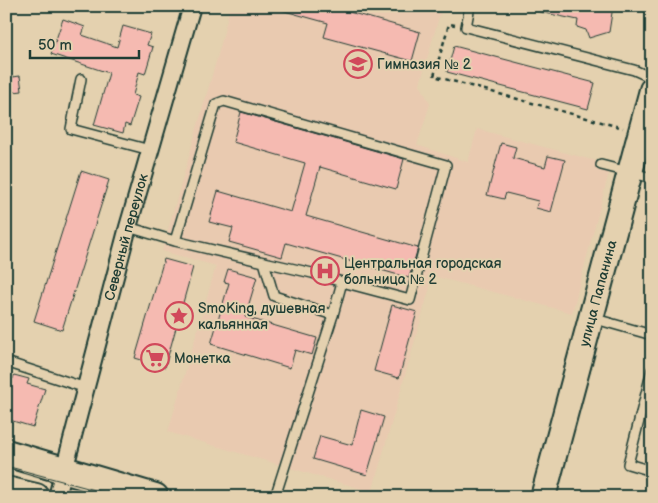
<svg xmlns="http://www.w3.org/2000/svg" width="658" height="503" font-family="'Balsamiq Sans',sans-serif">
	<rect width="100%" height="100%" fill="#e4d1af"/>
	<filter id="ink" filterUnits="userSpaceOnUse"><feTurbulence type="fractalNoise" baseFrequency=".02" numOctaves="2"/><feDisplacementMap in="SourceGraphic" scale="10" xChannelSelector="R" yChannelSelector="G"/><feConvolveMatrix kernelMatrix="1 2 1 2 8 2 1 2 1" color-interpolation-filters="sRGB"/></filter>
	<g filter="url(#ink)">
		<!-- built -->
		<path fill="#e9cab0" d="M230,6h212l-22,78 10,20 -13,41 51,17 9,-33 134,36 -39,148 -139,-37 -61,216 -204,-60 48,-166 -54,-15 59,-207z"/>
		<!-- building -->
		<g fill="#f5bab1" stroke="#1f3d34">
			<path d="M282,6h46l92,26 -8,29 -88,-24 4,-14 -47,-13z"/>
			<path d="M537,6h76l-4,26 -20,6 -3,-8 -9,-3 1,-7 -42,-9z"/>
			<path d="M63,19l22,8 -3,8 35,12 6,-21 28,8 -4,11 6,2 -8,27 -6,-2 -6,23 6,2 -9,29 -5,-2 -2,9 -29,-8 15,-52 -58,-19z"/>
			<path d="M454,46l141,37 -7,26 -141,-37z"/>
			<path d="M20,76l2,15 -16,2v-15z"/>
			<path d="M241,112l163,47 -8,30 -76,-22 -14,49 112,32 -9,30 -123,-35 -4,14 -53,-15 4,-14 -24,-6 9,-31 73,21 14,-49 -72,-21z"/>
			<path d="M501,143l15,4 -3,11 32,9 3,-11 17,4 -14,52 -15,-4 2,-7 -32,-8 -2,6 -17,-4z"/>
			<path d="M81,171l28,9 -47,150 -28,-9z"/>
			<path d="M164,259l29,8 -28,100 -30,-9z"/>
			<path d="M228,269l29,8 -12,40 72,21 -5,17 -17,-5 -5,18 -79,-24 18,-61 -5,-1z"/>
			<path d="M392,305l25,7 -18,66 -25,-7z"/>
			<path d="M14,375l15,4 -2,5 18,5 -12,38 -27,-8v-42l7,2z"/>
			<path d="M361,410l23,7 -17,58 -54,-16 7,-23 32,9z"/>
		</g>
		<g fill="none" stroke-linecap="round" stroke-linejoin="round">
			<defs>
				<g id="lane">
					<path d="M470,6l-4,21 168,43 18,8"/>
					<path d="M81,79l-10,50 79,21"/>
					<path d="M601,165l51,13"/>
					<path d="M128,227l47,14 89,21 10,34 59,19 9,-33 68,18 36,-135 -222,-64 -8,3 -41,137"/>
					<path d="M264,262l48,11 30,9"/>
					<path d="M592,318l60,17"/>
					<path d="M6,362l80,26"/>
					<path d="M652,370l-24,94 24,7"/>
					<path d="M275,497l58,-182"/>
				</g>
				<g id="street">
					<path id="s1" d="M57,497l71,-270 64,-221"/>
				</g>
				<g id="secondary">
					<path id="s2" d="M543,497l109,-407"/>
				</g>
				<g id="primary">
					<path d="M6,453l149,44"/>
					<path d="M6,490l30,7"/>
				</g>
			</defs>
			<!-- lane casing -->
			<use href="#lane" stroke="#1f3d34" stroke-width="12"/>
			<!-- street casing -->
			<use href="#street" stroke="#1f3d34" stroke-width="20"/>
			<!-- secondary casing -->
			<use href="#secondary" stroke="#1f3d34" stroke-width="28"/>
			<!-- primary casing -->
			<use href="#primary" stroke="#1f3d34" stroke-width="30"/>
			<!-- path -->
			<path stroke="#1f3d34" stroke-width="2.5" stroke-dasharray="4 4" stroke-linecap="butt" d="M455,25l-6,-1 -15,52 189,52"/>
			<!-- lane -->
			<use href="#lane" stroke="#e4d1af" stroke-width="9"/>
			<!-- street -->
			<use href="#street" stroke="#e4d1af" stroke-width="16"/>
			<!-- secondary -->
			<use href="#secondary" stroke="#e4d1af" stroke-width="24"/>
			<!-- primary -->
			<use href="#primary" stroke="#e4d1af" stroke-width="26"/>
			<!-- tram -->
			<path stroke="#1f3d34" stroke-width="1" d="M6,466l115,31"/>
		</g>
	</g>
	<!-- icons -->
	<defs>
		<symbol id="school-ring" viewBox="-11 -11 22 22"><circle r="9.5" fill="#e4d1af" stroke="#d1495b" stroke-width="1.5"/><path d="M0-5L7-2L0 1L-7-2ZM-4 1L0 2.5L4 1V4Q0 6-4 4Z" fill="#d1495b"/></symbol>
		<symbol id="hospital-ring" viewBox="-11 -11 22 22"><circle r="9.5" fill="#e4d1af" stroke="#d1495b" stroke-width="1.5"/><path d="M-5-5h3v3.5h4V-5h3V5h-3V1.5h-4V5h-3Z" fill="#d1495b"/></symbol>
		<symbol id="sight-ring" viewBox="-11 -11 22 22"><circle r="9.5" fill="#e4d1af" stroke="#d1495b" stroke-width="1.5"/><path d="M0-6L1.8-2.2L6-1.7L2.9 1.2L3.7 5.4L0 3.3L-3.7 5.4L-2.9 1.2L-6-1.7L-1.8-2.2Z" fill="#d1495b"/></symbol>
		<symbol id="supermarket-ring" viewBox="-11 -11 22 22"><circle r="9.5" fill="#e4d1af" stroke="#d1495b" stroke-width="1.5"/><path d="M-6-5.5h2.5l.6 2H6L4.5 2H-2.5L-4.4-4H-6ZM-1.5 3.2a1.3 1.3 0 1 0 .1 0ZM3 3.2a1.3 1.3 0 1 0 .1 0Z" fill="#d1495b"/></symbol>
	</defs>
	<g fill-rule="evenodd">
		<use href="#school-ring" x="342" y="48" width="32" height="32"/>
		<use href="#hospital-ring" x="309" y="255" width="32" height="32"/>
		<use href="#sight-ring" x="163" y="300" width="32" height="32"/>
		<use href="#supermarket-ring" x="139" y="342" width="32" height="32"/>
	</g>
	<g text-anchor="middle" stroke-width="4" stroke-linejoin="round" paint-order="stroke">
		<!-- poi labels -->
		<g font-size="14" fill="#1f3d34" stroke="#e4d1af" text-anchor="start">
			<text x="377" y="69">Гимназия № 2</text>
			<text x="344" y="268">Центральная городская<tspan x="344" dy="16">больница № 2</tspan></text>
			<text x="198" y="313">SmoKing, душевная<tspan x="198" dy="16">кальянная</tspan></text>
			<text x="174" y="363">Монетка</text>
		</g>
		<!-- street labels -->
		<g font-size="14" fill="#1f3d34" stroke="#e4d1af">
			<text dy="5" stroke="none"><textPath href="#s1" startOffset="269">Северный переулок</textPath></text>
			<text dy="5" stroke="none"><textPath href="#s2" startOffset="211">улица Папанина</textPath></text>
		</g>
	</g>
	<!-- margin -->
	<rect width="658" height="503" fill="none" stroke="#e4d1af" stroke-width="25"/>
	<rect x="12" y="12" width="633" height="478" fill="none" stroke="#1f3d34" stroke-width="2" filter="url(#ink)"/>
	<!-- scale -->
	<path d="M30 50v8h109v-8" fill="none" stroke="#1f3d34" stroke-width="2.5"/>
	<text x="38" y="50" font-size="15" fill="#1f3d34" stroke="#e4d1af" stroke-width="4" paint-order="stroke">50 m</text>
</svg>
